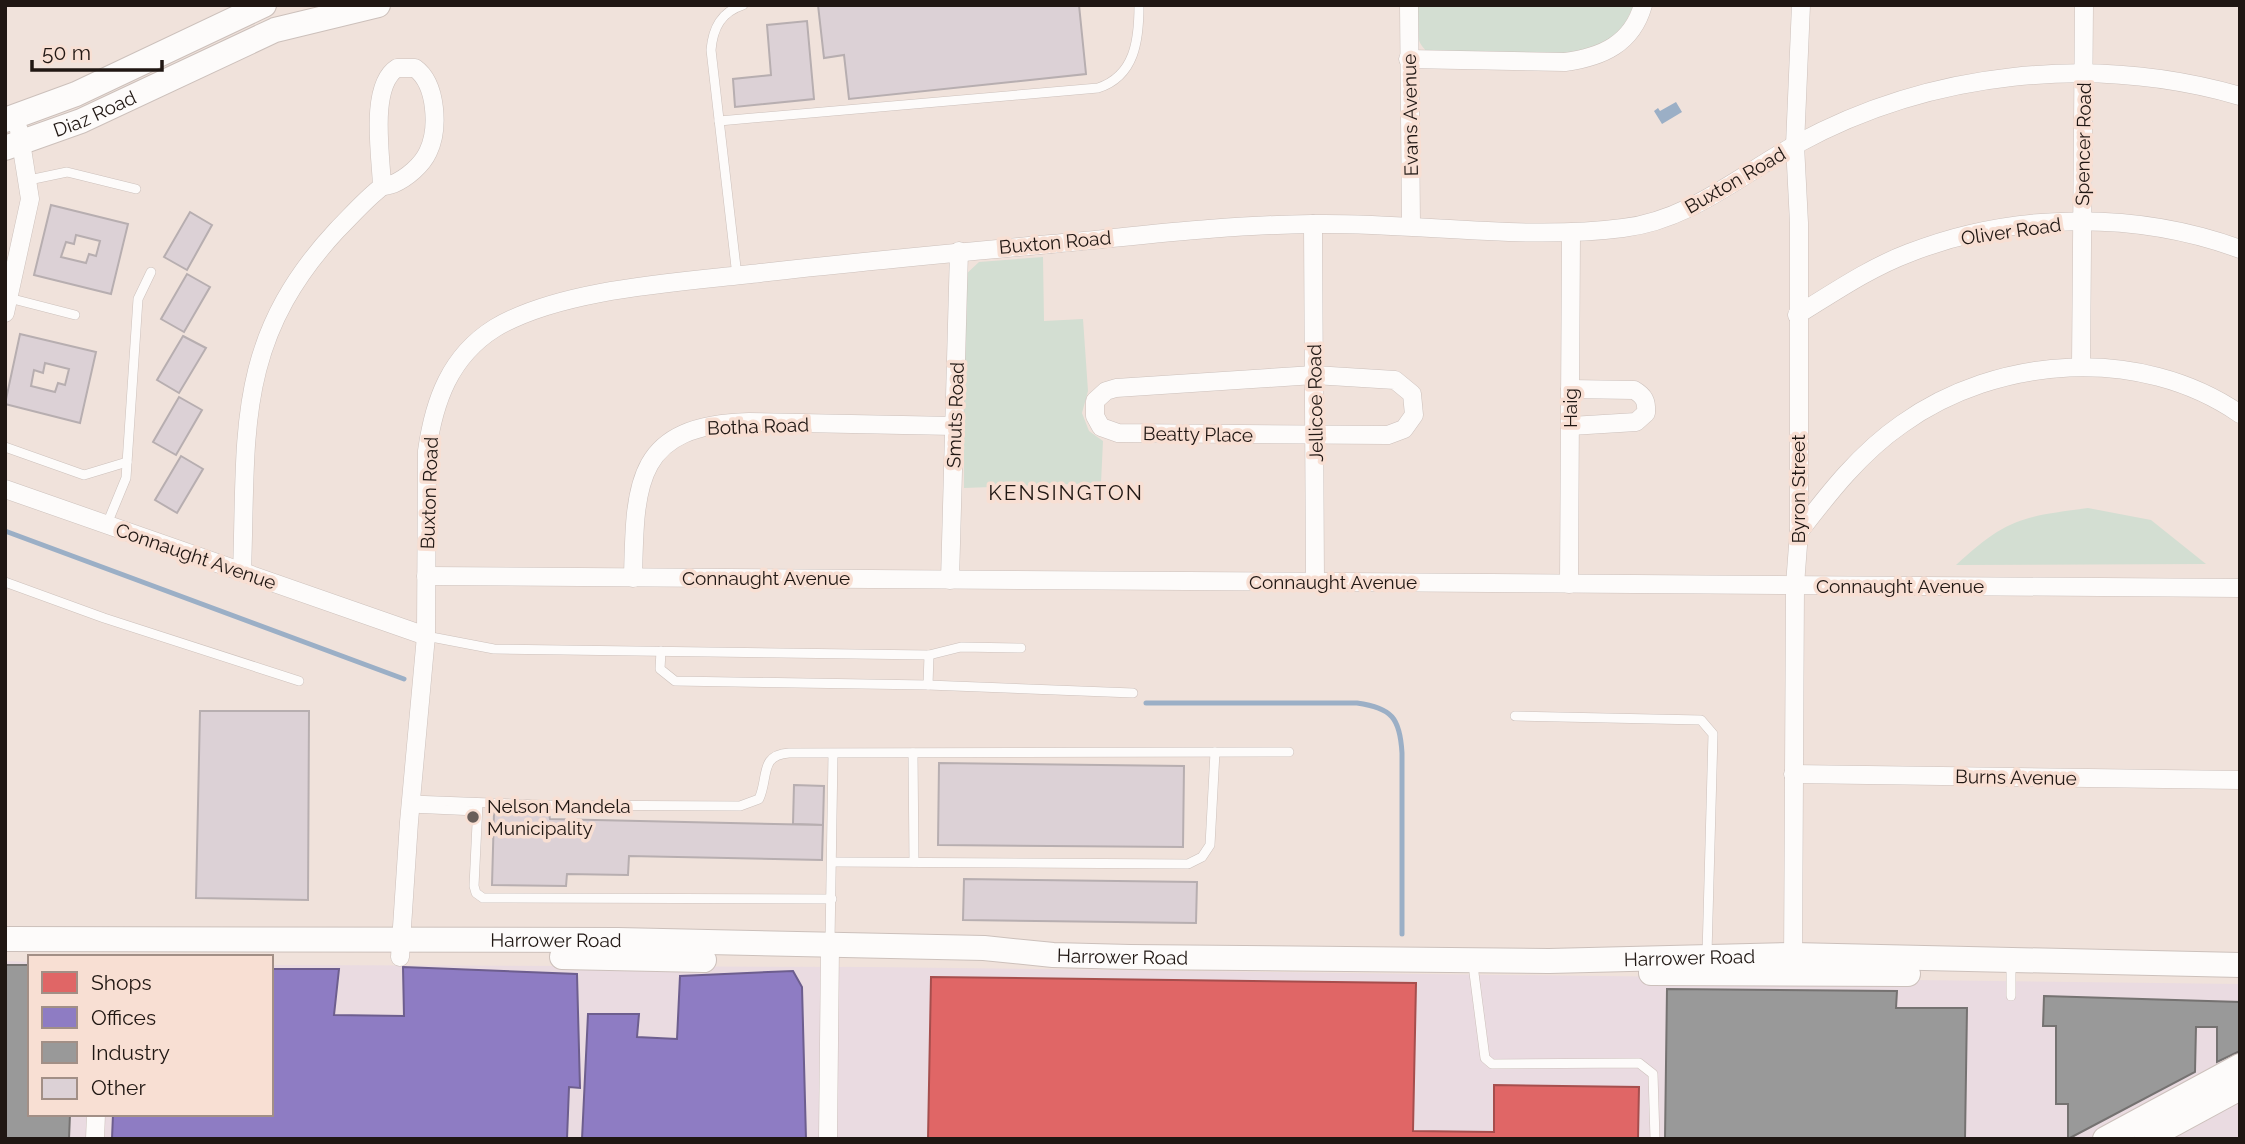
<svg xmlns="http://www.w3.org/2000/svg" width="2245" height="1144" font-family="Raleway,sans-serif">
	<rect width="100%" height="100%" fill="#f0e2db"/>
	<!-- industrial -->
	<path fill="#eadbe1" d="M5,961l25,1v152h241v-149l600,2 1369,17v155h-2235z"/>
	<!-- green -->
	<g fill="#d3ded2">
		<path d="M1417,5h217c-6,13 -15,32 -28,39 -33,19 -136,9 -177,9 -16,-11 -12,-30 -12,-48z"/>
		<path d="M1043,257l1,64 39,-2 5,72 -6,22 7,18 14,10 -2,42 -137,5v-212l15,-14z"/>
		<path d="M2088,508l63,12 55,44 -250,1c51,-47 65,-48 132,-57z"/>
	</g>
	<!-- water -->
	<path fill="#9bafc6" d="M1676,102l6,10 -20,12 -8,-13 4,-3 2,3z"/>
	<!-- shops -->
	<path fill="#e06666" stroke="#a64e4d" stroke-width="2" d="M931,977l485,6 -3,148 81,1v-47l145,2 -1,52h-710z"/>
	<!-- offices -->
	<g fill="#8e7cc3" stroke="#6d5e8e" stroke-width="2">
		<path d="M403,967l174,7 3,114 -11,-1 -2,52h-455l1,-25h158v-145h68l-5,46 70,1z"/>
		<path d="M793,971l9,16 4,152h-224l6,-125h51l-2,23 40,2 3,-63z"/>
	</g>
	<!-- industry -->
	<g fill="#999" stroke="#757271" stroke-width="2">
		<path d="M5,965h25v149h40l-1,25h-64z"/>
		<path d="M1667,989l230,2 -1,17h71l-2,131h-300z"/>
		<path d="M2044,996l196,6v49l-23,11v-35h-21l-1,45 -127,67v-35h-12v-78h-13z"/>
	</g>
	<g fill="none" stroke-linecap="round" stroke-linejoin="round">
		<!-- stream -->
		<g stroke="#9bafc6" stroke-width="5">
			<path d="M5,531l399,148"/>
			<path d="M1146,703h211c35,5 43,15 45,50v181"/>
		</g>
	</g>
	<!-- building -->
	<g fill="#dcd1d6" stroke="#b7aeb0" stroke-width="2" fill-rule="evenodd">
		<path d="M818,5h261l7,69 -237,25 -5,-44 -20,3z"/>
		<path d="M807,21l7,78 -79,8 -2,-28 38,-4 -4,-50z"/>
		<path d="M51,205l77,19 -17,70 -77,-19zM76,235l24,6 -4,15 -7,-2 -3,9 -25,-6 5,-15 8,2z"/>
		<path d="M190,212l22,13 -25,45 -23,-13z"/>
		<path d="M187,274l23,13 -26,45 -23,-13z"/>
		<path d="M20,334l76,18 -16,71 -75,-19zM45,363l24,6 -4,16 -7,-2 -3,9 -24,-6 3,-16 9,3z"/>
		<path d="M183,336l23,12 -27,45 -22,-13z"/>
		<path d="M179,397l23,13 -26,45 -23,-13z"/>
		<path d="M181,456l22,13 -26,44 -22,-13z"/>
		<path d="M200,711h109l-1,189 -112,-2z"/>
		<path d="M939,763l245,3 -1,81 -245,-2z"/>
		<path d="M794,785l30,1 -1,39 -30,-1z"/>
		<path d="M494,813l55,1 1,5 273,6 -1,35 -193,-4 -1,19 -61,-1 -1,12 -74,-1z"/>
		<path d="M964,879l233,3 -1,41 -233,-3z"/>
	</g>
	<g fill="none" stroke-linecap="round" stroke-linejoin="round">
		<defs>
			<g id="lane">
				<path d="M719,121l379,-33c37,-12 41,-48 41,-83"/>
				<path d="M29,180l38,-8 69,17"/>
				<path d="M737,276l-26,-226c2,-22 10,-38 32,-45"/>
				<path d="M9,298l66,17"/>
				<path d="M5,447l79,28 43,-13"/>
				<path d="M107,524l19,-46 12,-179 13,-27"/>
				<path d="M5,582l99,36 195,63"/>
				<path d="M426,636l68,13 435,6 32,-8 60,1"/>
				<path d="M661,651l-1,18 15,12 253,4 205,8"/>
				<path d="M928,685l1,-30"/>
				<path d="M1515,716l186,4 12,14 -6,220"/>
				<path d="M913,753l1,109"/>
				<path d="M411,800l130,5 199,1 19,-7c10,-22 0,-44 30,-46l500,-1"/>
				<path d="M478,803l-4,83 2,7 7,5 349,1"/>
				<path d="M410,808l67,3"/>
				<path d="M832,862l356,2 14,-7 8,-12 5,-93"/>
				<path d="M830,941l3,-187"/>
				<path d="M1474,973l11,85 7,6 147,-1 14,11 2,65"/>
				<path d="M2011,996v-33"/>
			</g>
			<g id="street">
				<path d="M1409,5l2,220"/>
				<path d="M1408,59l157,3c37,-5 67,-18 78,-57"/>
				<path d="M1313,224l2,358"/>
				<path d="M5,313l25,-114 -11,-69"/>
				<path d="M1797,315c36,-22 72,-47 112,-62 105,-41 226,-42 331,-4"/>
				<path d="M2081,366l3,-361"/>
				<path d="M1314,375l81,5 17,14 2,21 -10,14 -16,6 -270,-2 -17,-6 -6,-11v-15l11,-10 10,-3z"/>
				<path d="M1570,389l64,1c10,6 13,11 12,23l-10,9 -65,4"/>
				<path d="M5,489l421,147"/>
				<path d="M1799,532c30,-39 61,-79 103,-108 95,-68 238,-79 338,-10"/>
				<path d="M242,572c5,-140 -8,-231 95,-342 14,-14 27,-29 42,-41 4,-4 9,-3 14,-5 14,-6 29,-19 35,-32 11,-23 9,-68 -13,-84h-18c-28,18 -16,88 -15,118"/>
				<path d="M426,576l1814,12"/>
				<path d="M633,578c2,-96 2,-153 116,-156l205,4"/>
				<path d="M950,580l9,-329"/>
				<path d="M1569,584l2,-351"/>
				<path d="M1793,774l447,6"/>
				<path d="M400,957l9,-135 17,-186 1,-185c7,-50 23,-95 68,-123 67,-40 188,-46 265,-55 97,-11 194,-20 291,-29 87,-8 173,-19 261,-20 103,-2 209,17 311,4 67,-8 117,-53 174,-84 134,-73 296,-90 443,-48"/>
				<path d="M1793,964l2,-379 4,-53v-309l-4,-78 6,-140"/>
				<path d="M95,1139l1,-25"/>
				<path d="M828,1139l2,-193"/>
			</g>
			<g id="secondary">
				<path d="M5,120l71,-26 188,-89"/>
				<path id="s1" d="M5,148l76,-27 194,-91 103,-25"/>
				<path id="s2" d="M5,939l613,1 366,8 69,7 77,2 419,4 244,-6 447,10"/>
				<path d="M562,957l142,3"/>
				<path d="M1651,973l257,1"/>
				<path d="M2105,1139l135,-73"/>
				<path d="M2146,1139l94,-51"/>
			</g>
		</defs>
		<!-- lane casing -->
		<use href="#lane" stroke="#ccc0bb" stroke-width="10"/>
		<!-- street casing -->
		<use href="#street" stroke="#ccc0bb" stroke-width="19"/>
		<!-- secondary casing -->
		<use href="#secondary" stroke="#ccc0bb" stroke-width="26"/>
		<!-- lane -->
		<use href="#lane" stroke="#fdfbfa" stroke-width="9"/>
		<!-- street -->
		<use href="#street" stroke="#fdfbfa" stroke-width="18"/>
		<!-- secondary -->
		<use href="#secondary" stroke="#fdfbfa" stroke-width="24"/>
	</g>
	<!-- markers -->
	<circle fill="#695e59" stroke="#f8dfd3" stroke-width="2.5" cx="473" cy="817" r="7"/>
	<g text-anchor="middle" stroke-width="7" stroke-linejoin="round" paint-order="stroke">
		<!-- street labels -->
		<g font-size="19" fill="#201713" stroke="#f8dfd3">
			<text dy="7" stroke="none"><textPath href="#s1" startOffset="96">Diaz Road</textPath></text>
			<text transform="translate(1410 115) rotate(-91)" y="7">Evans Avenue</text>
			<text transform="translate(2083 144) rotate(-89)" y="7">Spencer Road</text>
			<text transform="translate(1735 180) rotate(-30)" y="7">Buxton Road</text>
			<text transform="translate(2011 231) rotate(-8)" y="7">Oliver Road</text>
			<text transform="translate(1055 242) rotate(-5)" y="7">Buxton Road</text>
			<text transform="translate(1315 403) rotate(-91)" y="7">Jellicoe Road</text>
			<text transform="translate(1570 408) rotate(-90)" y="7">Haig</text>
			<text transform="translate(955 415) rotate(-88)" y="7">Smuts Road</text>
			<text transform="translate(758 426) rotate(-2)" y="7">Botha Road</text>
			<text transform="translate(1198 434) rotate(1)" y="7">Beatty Place</text>
			<text transform="translate(1798 489) rotate(-90)" y="7">Byron Street</text>
			<text transform="translate(429 493) rotate(-88)" y="7">Buxton Road</text>
			<text transform="translate(196 556) rotate(19)" y="7">Connaught Avenue</text>
			<text x="766" y="585">Connaught Avenue</text>
			<text x="1333" y="589">Connaught Avenue</text>
			<text x="1900" y="593">Connaught Avenue</text>
			<text transform="translate(2016 777) rotate(1)" y="7">Burns Avenue</text>
			<text dy="7" stroke="none"><textPath href="#s2" startOffset="551">Harrower Road</textPath></text>
			<text dy="7" stroke="none"><textPath href="#s2" startOffset="1118">Harrower Road</textPath></text>
			<text dy="7" stroke="none"><textPath href="#s2" startOffset="1685">Harrower Road</textPath></text>
		</g>
		<!-- poi labels -->
		<g font-size="19" fill="#201713" stroke="#f8dfd3" text-anchor="start">
			<text x="487" y="813">Nelson Mandela<tspan x="487" dy="22">Municipality</tspan></text>
		</g>
		<!-- neighbourhood labels -->
		<g font-size="21" letter-spacing="2" fill="#201713" stroke="#f8dfd3">
			<text x="1066" y="500">KENSINGTON</text>
		</g>
	</g>
	<!-- border -->
	<rect width="2245" height="1144" fill="none" stroke="#201713" stroke-width="14"/>
	<!-- legend -->
	<rect x="28" y="955" width="245" height="161" fill="#f8dfd3" stroke="#a28f86" stroke-width="2"/>
	<rect x="42" y="972" width="35" height="21" fill="#e06666" stroke="#a28f86" stroke-width="2"/>
	<text x="91" y="990" font-size="21" fill="#201713">Shops</text>
	<rect x="42" y="1007" width="35" height="21" fill="#8e7cc3" stroke="#a28f86" stroke-width="2"/>
	<text x="91" y="1025" font-size="21" fill="#201713">Offices</text>
	<rect x="42" y="1042" width="35" height="21" fill="#999999" stroke="#a28f86" stroke-width="2"/>
	<text x="91" y="1060" font-size="21" fill="#201713">Industry</text>
	<rect x="42" y="1078" width="35" height="21" fill="#dcd1d6" stroke="#a28f86" stroke-width="2"/>
	<text x="91" y="1095" font-size="21" fill="#201713">Other</text>
	<!-- scale -->
	<path d="M32 60v10h130v-10" fill="none" stroke="#201713" stroke-width="3.5"/>
	<text x="42" y="60" font-size="21" fill="#201713" stroke="#f8dfd3" stroke-width="5" paint-order="stroke">50 m</text>
</svg>
